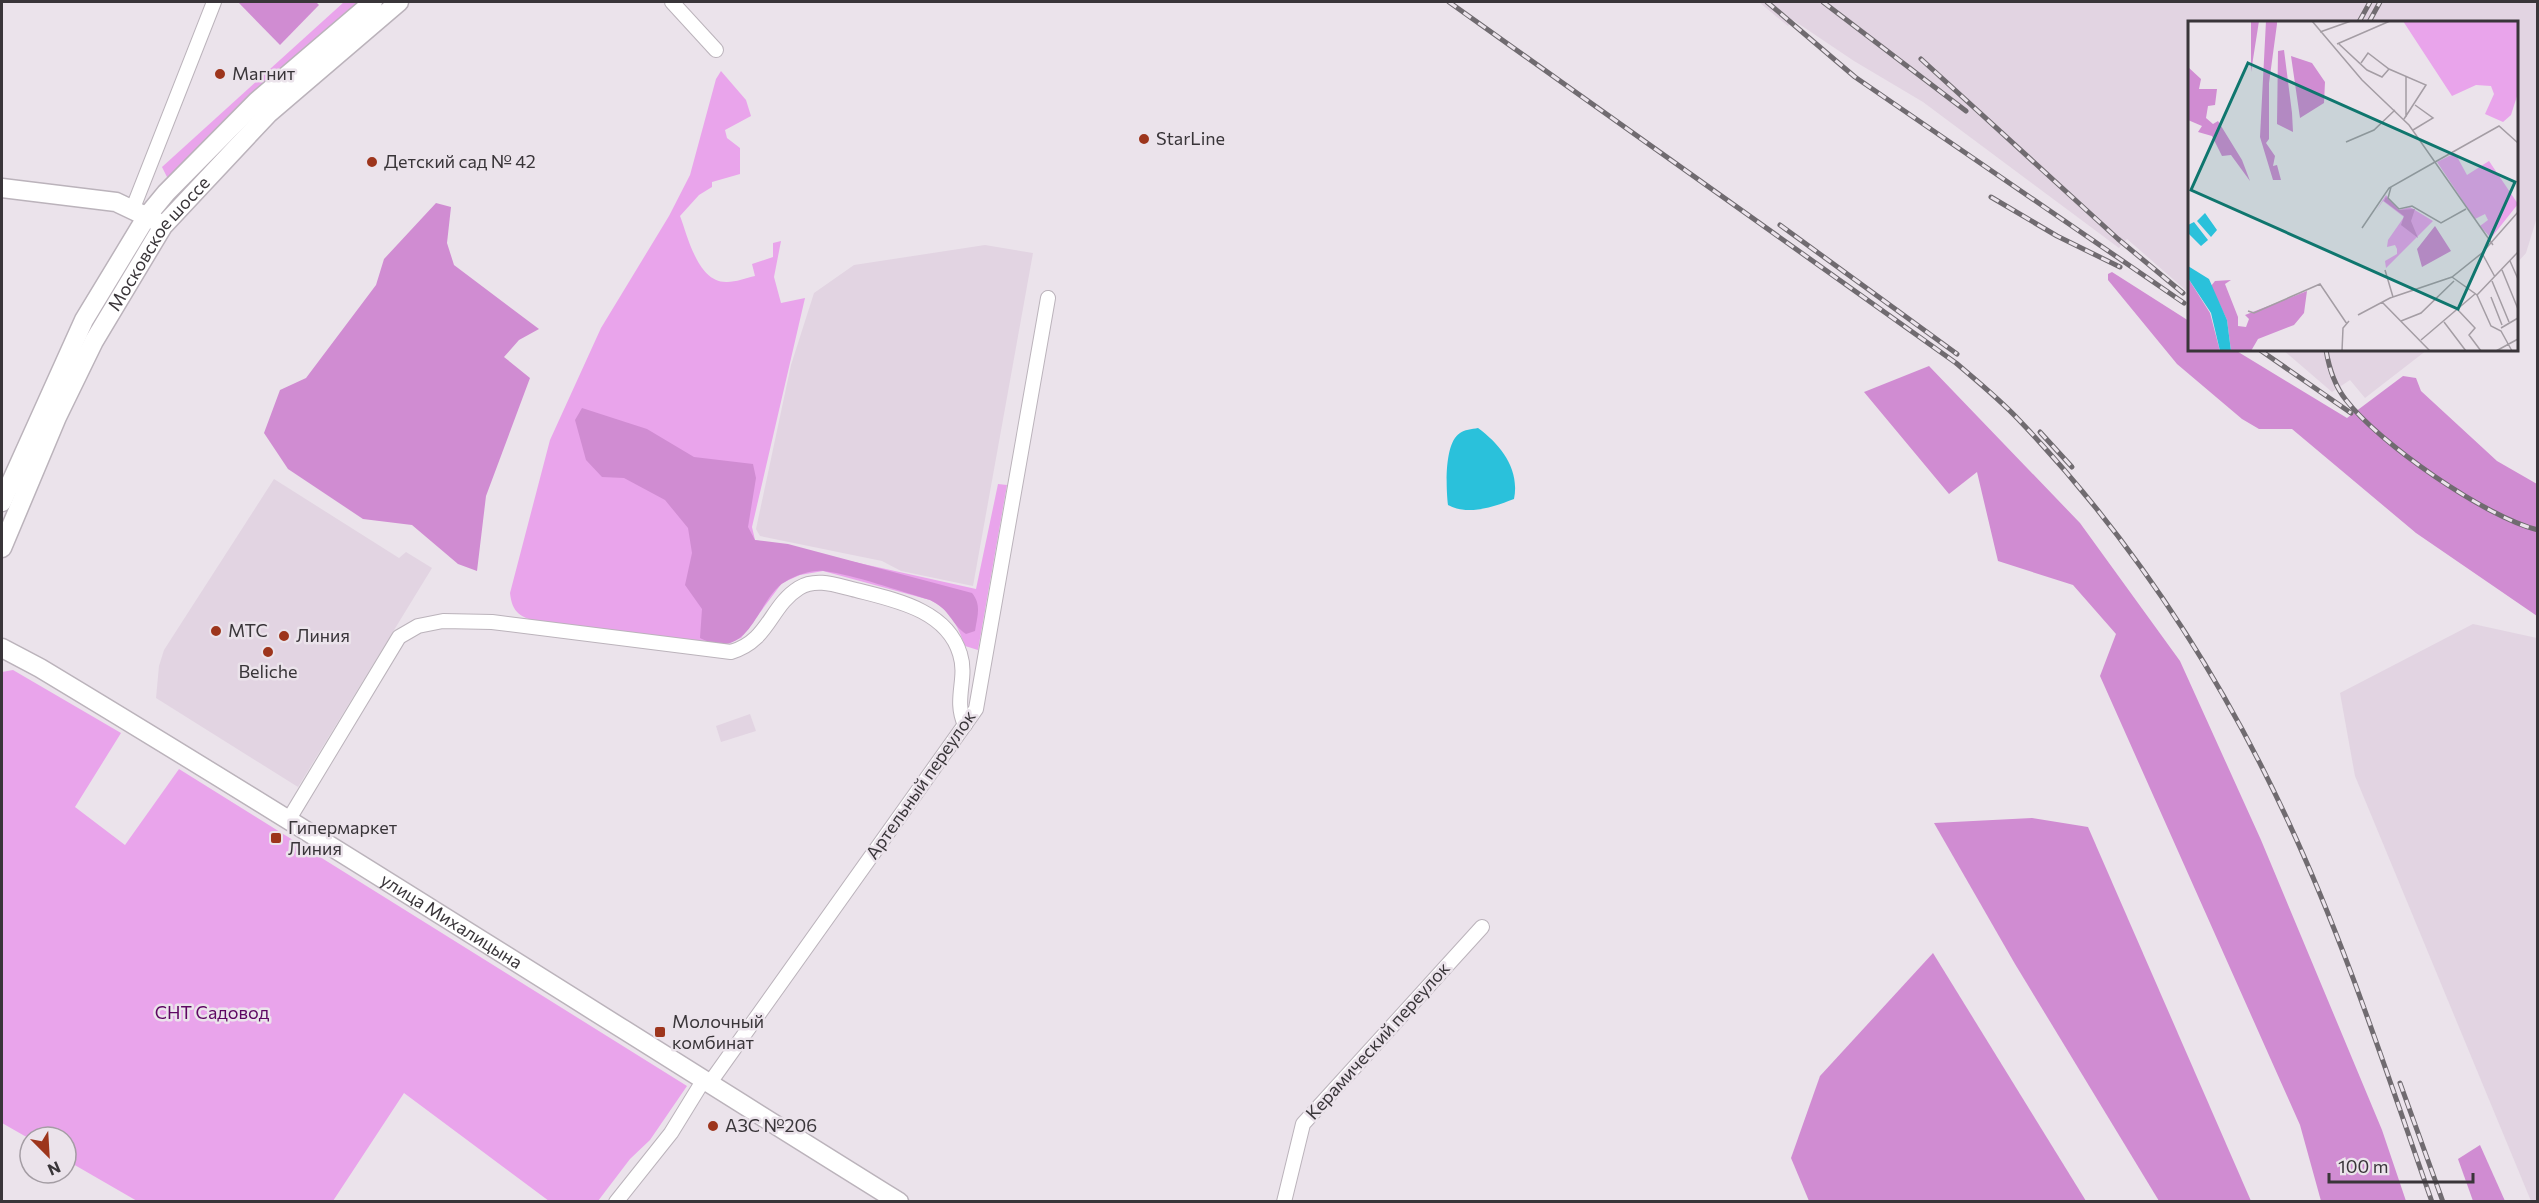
<svg xmlns="http://www.w3.org/2000/svg" width="2539" height="1203" font-family="Commissioner,sans-serif">
	<rect width="100%" height="100%" fill="#ebe3eb"/>
	<!-- built -->
	<g fill="#e2d4e2">
		<path d="M1759,2h778l1,212 -12,39 -9,10 -1,-241h-326l-1,271 -62,-54 -8,9 -196,-146 -69,-41 -61,-41 -5,6z"/>
		<path d="M985,245l48,8 -60,333 -72,-15 -19,-10 -122,-25 -4,-7 35,-164 23,-72 40,-28z"/>
		<path d="M2283,350h144l-62,48 -15,-18 -18,12z"/>
		<path d="M274,479l125,79 7,-6 26,16 -134,219 -142,-89 3,-32 5,-16z"/>
		<path d="M2473,624l64,14v563h-6l-176,-425 -15,-83z"/>
		<path d="M750,714l6,17 -35,11 -5,-16z"/>
	</g>
	<!-- green -->
	<g fill="#e9a4eb">
		<path d="M344,2h21l-197,177 -6,-12z"/>
		<path d="M721,71l25,29 5,16 -26,14 2,8 13,10v26l-28,8v5l-13,8 -19,21c8,21 18,67 47,66 9,0 19,-4 28,-6l-3,-12 21,-7v-14l8,-2 -7,36 7,26 24,-5 -53,229 3,13 221,49 22,-105 9,1 -29,165 -13,-4c-8,-21 -14,-36 -35,-46l-107,-29 -23,4 -18,8 -41,55 -19,6 -182,-22c-19,-4 -28,-9 -30,-29l40,-153 51,-112 68,-112 21,-41 26,-96z"/>
		<path d="M13,670l108,63 -46,74 50,38 54,-76 508,317 -37,54 -20,19 -32,42h-49l-145,-108 -71,108h-196l-71,-41v-23h-36v2l-28,-16v-451z"/>
	</g>
	<!-- forest -->
	<g fill="#d08cd2">
		<path d="M238,2h78l3,3 -39,40z"/>
		<path d="M436,203l15,4 -4,36 7,22 85,64 -20,11 -15,17 26,21 -44,118 -9,75 -19,-7 -46,-39 -49,-6 -75,-50 -24,-36 16,-43 26,-12 70,-93 8,-26z"/>
		<path d="M2112,272l77,49 1,29h45l112,68 56,-42 13,2 5,13 76,70 40,23v132l-121,-83 -124,-104h-33l-17,-10 -65,-55 -69,-84v-6z"/>
		<path d="M1929,366l151,157 100,138 81,179 121,290 24,71h-85l-21,-76 -200,-449 16,-42 -43,-49 -75,-24 -21,-89 -28,22 -85,-102z"/>
		<path d="M582,408l65,21 47,28 59,7 3,14 -8,49 7,13 33,4 184,49c10,12 5,24 3,38l-9,3c-16,-11 -15,-24 -36,-34 -31,-9 -75,-25 -106,-29 -12,-1 -28,4 -39,11 -28,15 -34,83 -85,56l2,-29 -17,-24 7,-32 -4,-25 -23,-28 -41,-22 -22,-1 -16,-17 -11,-40z"/>
		<path d="M2032,818l56,9 163,374h-92l-144,-237 -81,-141z"/>
		<path d="M1933,953l153,248h-277l-18,-43 29,-82z"/>
		<path d="M2480,1145l25,56h-32l-15,-42z"/>
	</g>
	<!-- water -->
	<path fill="#2ac1db" d="M1478,428c23,17 42,41 36,71 -21,8 -46,17 -66,6 -2,-17 -4,-62 12,-72 4,-3 12,-4 18,-5z"/>
	<g fill="none" stroke-linecap="round" stroke-linejoin="round">
		<defs>
			<g id="minor">
				<path d="M672,2l44,48"/>
				<path d="M133,208l81,-206"/>
				<path d="M289,819l110,-182 19,-11 25,-5 49,1 239,30c38,-11 39,-46 68,-64 18,-11 39,-2 57,2 39,10 91,20 104,64 8,25 -7,45 5,71"/>
				<path d="M709,1084l267,-375 72,-411"/>
				<path d="M616,1202l55,-69 32,-52"/>
				<path d="M1284,1202l19,-78 179,-197"/>
			</g>
			<g id="major">
				<path d="M2,188l114,14 40,19"/>
				<path d="M2,502l82,-182 63,-104 19,-23 91,-92 116,-99"/>
				<path id="s1" d="M2,548l55,-131 37,-76 69,-115 105,-112 131,-112"/>
				<path id="s2" d="M2,648l38,20c289,174 573,356 859,534"/>
			</g>
		</defs>
		<!-- minor casing -->
		<use href="#minor" stroke="#bbb3bb" stroke-width="16"/>
		<!-- major casing -->
		<use href="#major" stroke="#bbb3bb" stroke-width="21"/>
		<!-- minor -->
		<use href="#minor" stroke="#fff" stroke-width="14"/>
		<!-- major -->
		<use href="#major" stroke="#fff" stroke-width="18"/>
		<defs>
			<g id="rail">
				<path d="M1449,2l507,361c21,18 43,36 62,56 112,117 202,255 270,402 57,122 99,253 144,381"/>
				<path d="M1767,2l88,75 329,226"/>
				<path d="M1823,2l143,109"/>
				<path d="M2359,22l11,-20"/>
				<path d="M2369,22l11,-20"/>
				<path d="M1921,59l197,180 65,54"/>
				<path d="M1991,197l66,39 63,31"/>
				<path d="M1780,225l177,129"/>
				<path d="M2260,350l91,63"/>
				<path d="M2326,350c3,18 8,35 20,50 33,43 139,117 192,130"/>
				<path d="M2040,432l32,35"/>
				<path d="M2400,1083l43,119"/>
			</g>
		</defs>
		<!-- rail casing -->
		<use href="#rail" stroke="#706b70" stroke-width="5"/>
		<!-- rail -->
		<use href="#rail" stroke="#ebe3eb" stroke-width="3" stroke-dasharray="9" stroke-linecap="butt"/>
	</g>
	<!-- markers -->
	<g fill="#9d351c" stroke="#ebe3eb" stroke-width="2">
		<circle cx="220" cy="74" r="6"/>
		<circle cx="1144" cy="139" r="6"/>
		<circle cx="372" cy="162" r="6"/>
		<circle cx="216" cy="631" r="6"/>
		<circle cx="284" cy="636" r="6"/>
		<circle cx="268" cy="652" r="6"/>
		<rect x="270" y="832" width="12" height="12" rx="3"/>
		<rect x="654" y="1026" width="12" height="12" rx="3"/>
		<circle cx="713" cy="1126" r="6"/>
	</g>
	<g text-anchor="middle" stroke-width="5" stroke-linejoin="round" paint-order="stroke">
		<!-- poi labels -->
		<g font-size="18" fill="#393539" stroke="#ebe3eb" text-anchor="start">
			<text x="232" y="80">Магнит</text>
			<text x="1156" y="145">StarLine</text>
			<text x="384" y="168">Детский сад № 42</text>
			<text x="228" y="637">МТС</text>
			<text x="296" y="642">Линия</text>
			<text x="268" y="678" text-anchor="middle">Beliche</text>
			<text x="288" y="834">Гипермаркет<tspan x="288" dy="21">Линия</tspan></text>
			<text x="672" y="1028">Молочный<tspan x="672" dy="21">комбинат</tspan></text>
			<text x="725" y="1132">АЗС №206</text>
		</g>
		<!-- street labels -->
		<g font-size="18" fill="#393539" stroke="#ebe3eb">
			<text dy="6" stroke="none"><textPath href="#s1" startOffset="344">Московское шоссе</textPath></text>
			<text transform="translate(921 785) rotate(-55)" y="6">Артельный переулок</text>
			<text dy="6" stroke="none"><textPath href="#s2" startOffset="526">улица Михалицына</textPath></text>
			<text transform="translate(1378 1041) rotate(-48)" y="6">Керамический переулок</text>
		</g>
		<!-- park labels -->
		<g font-size="18" fill="#5e0762" stroke="#ebe3eb">
			<text x="212" y="1019">СНТ Садовод</text>
		</g>
	</g>
	<!-- overview -->
	<g transform="translate(2188 21)">
		<rect width="330" height="330" fill="#ebe3eb"/>
		<path d="M215,0h115v72l-7,22 -8,7 -18,-8 9,-20 -3,-8 -15,-1 -24,11zM267,132l12,22 22,-14 29,43 -27,34 -11,-12 8,-6 -3,-6 -10,5 -38,-57zM198,174l13,15 11,-3 23,14 -47,47 -1,-7 12,-7v-5l-2,-4 -8,2 1,-7 16,-23 -21,-16 -7,10z" fill="#e9a4eb"/>
		<path d="M63,0h8l-8,51zM78,0h11v3l-8,59v56l-3,4 9,13 -2,10 4,-1 4,15h-8l-13,-43zM96,29l8,63 1,19 -16,-8 1,-73zM103,35l21,7 13,19 -1,21 -24,15zM0,46l13,12 -2,10h18l-2,16 -7,1 -2,12 7,6 5,-3 24,39 8,21 -19,-26 -9,1 -10,-20 -14,-4 4,-6 -14,-6zM198,176l13,13 16,-1 -4,12 7,17 -17,-13 3,-9 -20,-15zM247,205l16,25 -29,16 -5,-18zM0,257l22,35 10,38h-32zM43,259l-6,4 13,33v9l8,1 3,-8 -4,-4 62,-24 -3,22 -10,12 -36,14 -7,12h-20l-4,-31 -16,-34 4,-5z" fill="#d08cd2"/>
		<path d="M17,192l12,17 -6,7 -14,-16zM6,201l14,18 -7,6 -13,-13v-8zM0,245l21,13 18,41 4,31h-11l-9,-38 -23,-35z" fill="#2ac1db"/>
		<path fill="none" stroke="#a49da4" stroke-width="1.5" d="M124,0l50,59 47,45 84,120M132,11l31,-11M149,23l53,-23M151,23l28,26 15,7 7,-8M173,42l7,-10 21,16 37,16 -22,34M218,55v41M225,109l20,-12 -18,-13M158,121l28,-12 21,-20M247,141l64,-36 19,17M203,166l-3,11 11,11 13,-3 29,17 25,-14M174,207l27,-40 46,-26M295,234l12,22M322,240l8,18M197,249l8,27M314,249l16,39M264,256l25,18 14,31 10,5 11,20M304,260l17,41M289,274l41,-43M303,276l11,28M194,281l48,49M270,289l17,18 -6,7 12,16M60,290l6,2 66,-29 27,40M170,294l32,-17 62,-21 30,-24 36,-41M213,300l20,-8 33,-32M256,301l22,29M313,307l17,-10M233,319l54,-46M154,330l1,-23 6,-7M308,330l22,-12"/>
		<path fill="#0f766e" fill-opacity="0.15" stroke="#0f766e" stroke-width="3" d="M60,42l267,119 -57,127 -267,-119z"/>
		<rect width="330" height="330" fill="none" stroke="#393539" stroke-width="3"/>
	</g>
	<!-- border -->
	<rect width="2539" height="1203" fill="none" stroke="#393539" stroke-width="6"/>
	<!-- north arrow -->
	<g transform="translate(48 1155) rotate(156)"><circle r="28" fill="#ebe3eb" stroke="#a49da4" stroke-width="1.5"/>
	<path d="M0-4.5L10 22L0 15L-10 22Z" fill="#9d351c"/>
	<text y="-9" font-size="16" font-weight="bold" text-anchor="middle" fill="#393539">N</text>
	</g>
	<!-- scale -->
	<path d="M2329 1173v9h144v-9" fill="none" stroke="#393539" stroke-width="3"/>
	<text x="2338" y="1173" font-size="18" fill="#393539" stroke="#ebe3eb" stroke-width="4.5" paint-order="stroke">100 m</text>
</svg>
